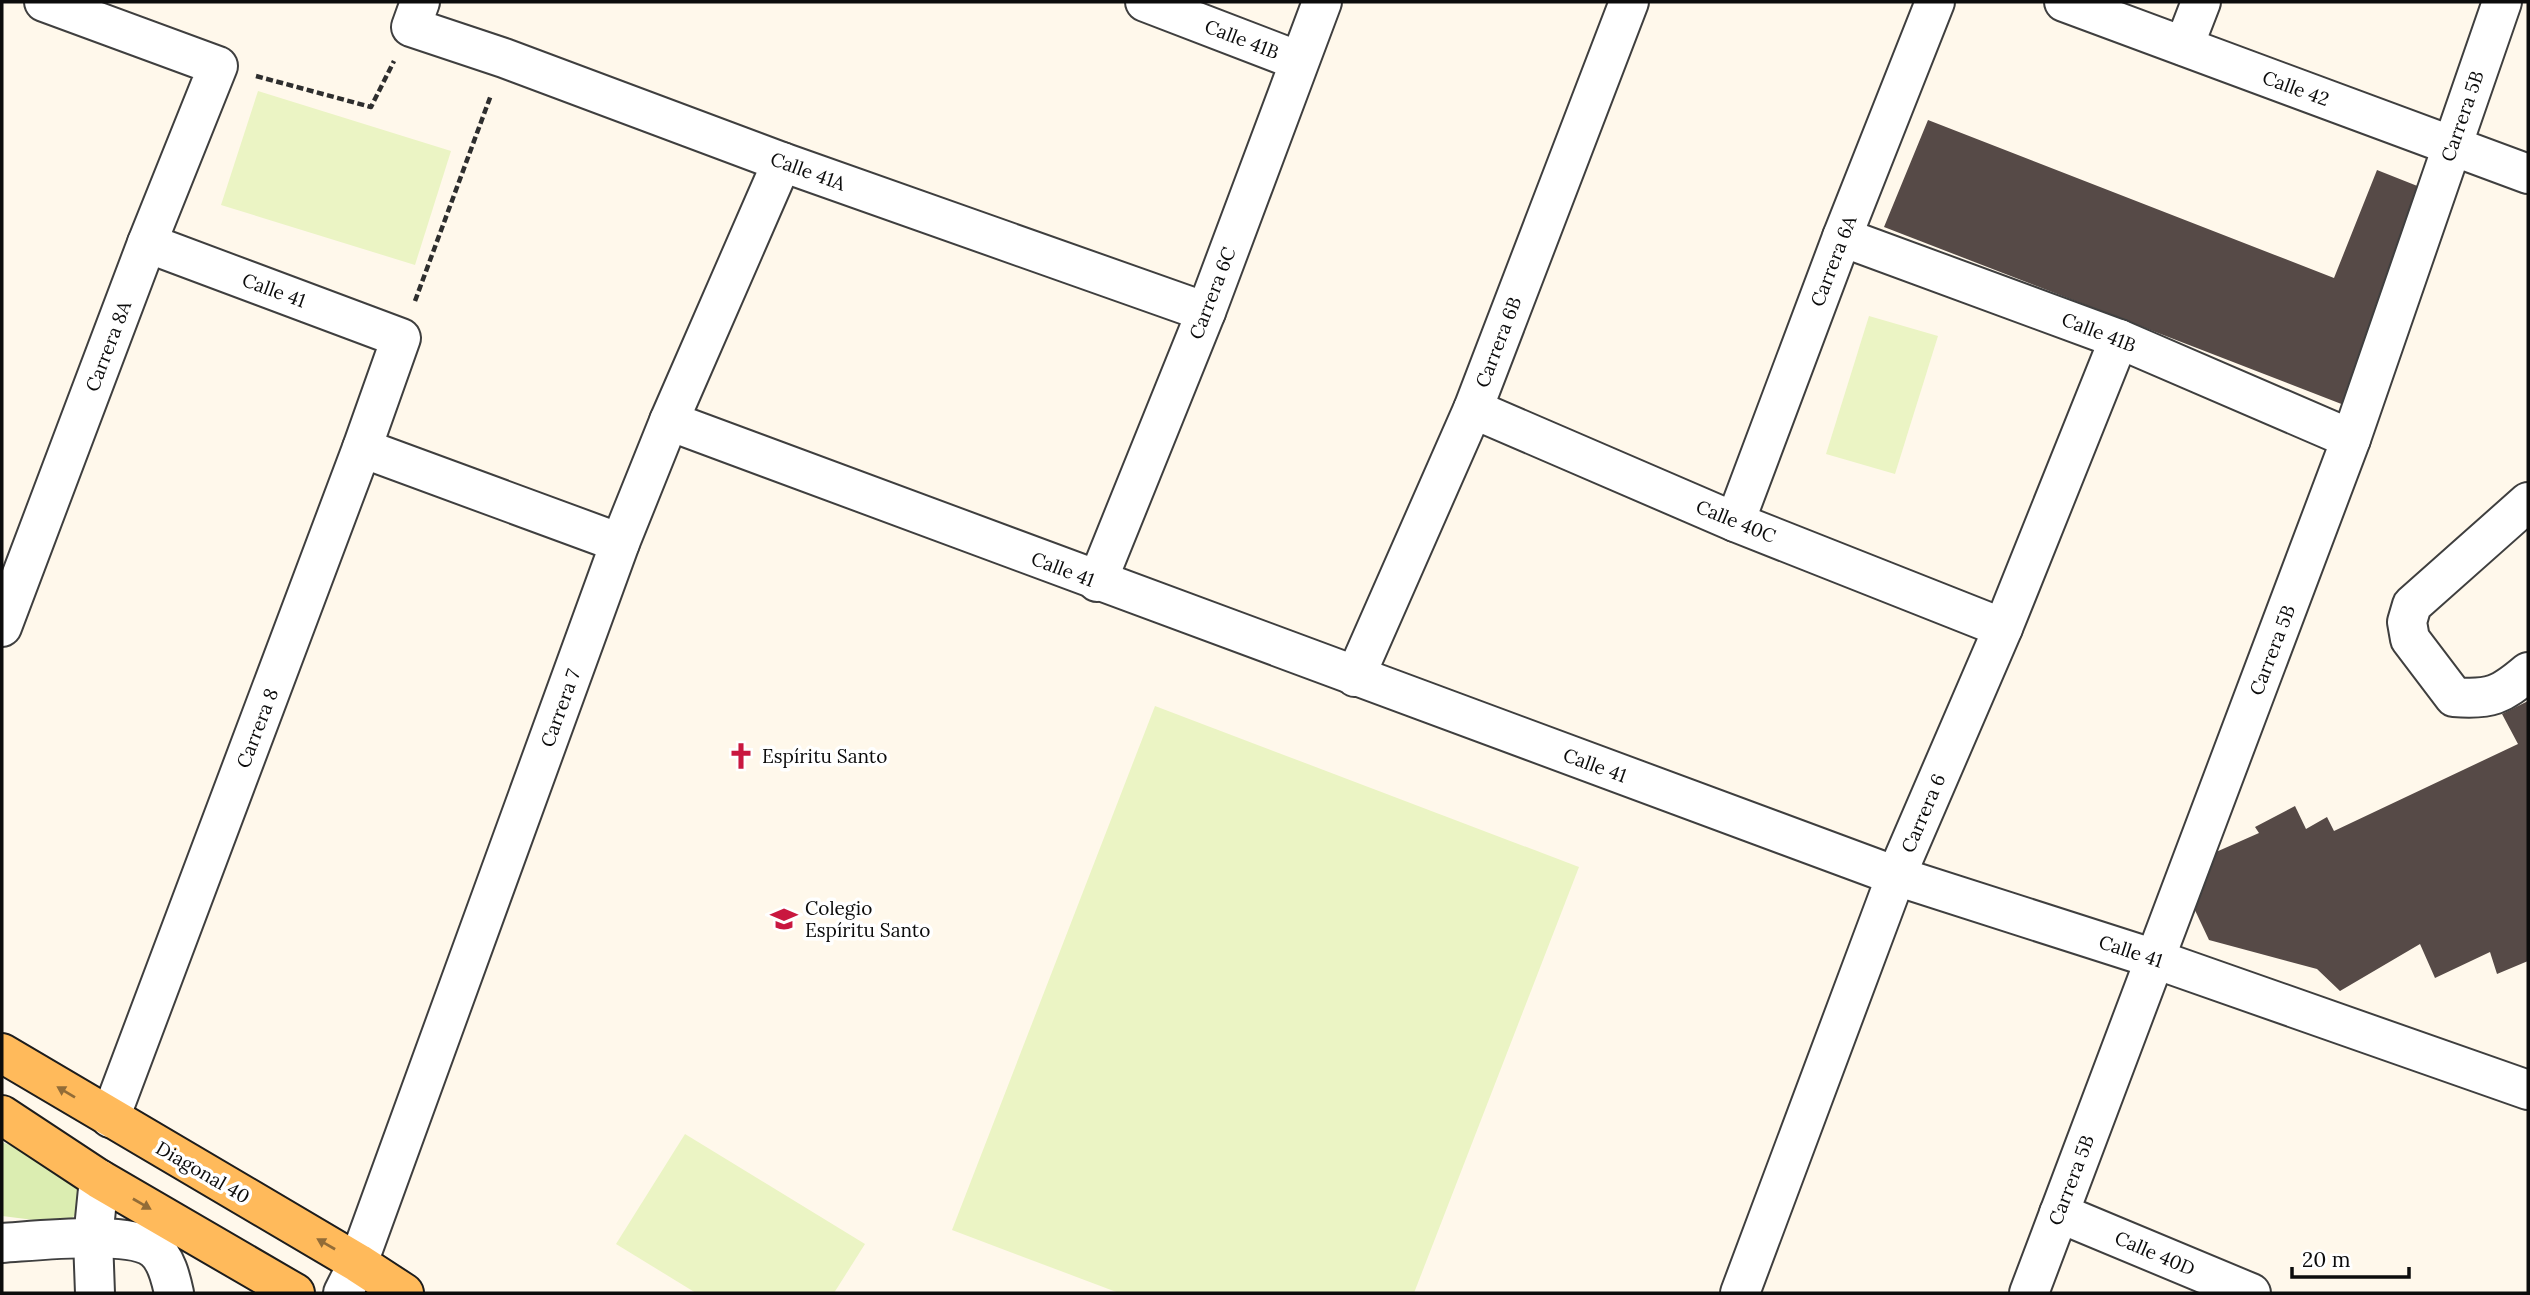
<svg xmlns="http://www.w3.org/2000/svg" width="2530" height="1295" font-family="Lora,serif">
	<rect width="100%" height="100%" fill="#fff8eb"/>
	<!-- green -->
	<path fill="#dbedb1" d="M2,1142l59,23 22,18 3,21 -20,20 -64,-8z"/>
	<!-- pitch -->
	<g fill="#ebf4c4">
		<path d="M258,91l193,60 -36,114 -194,-60z"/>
		<path d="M1869,316l69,20 -43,138 -69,-20z"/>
		<path d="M1155,706l424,161 -165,426h-295l-167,-63z"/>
		<path d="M685,1134l180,110 -31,49h-138l-80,-49z"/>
	</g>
	<!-- building -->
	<g fill="#564a47">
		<path d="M1928,120l406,158 43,-108 53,21 -86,214 -460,-178z"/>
		<path d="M2528,701v260l-31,13 -7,-22 -55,26 -15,-34 -80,47 -23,-22 -108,-29 -16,-34 23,-54 43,-19 -4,-6 40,-21 11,23 21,-12 7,14 184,-87 -16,-30z"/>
	</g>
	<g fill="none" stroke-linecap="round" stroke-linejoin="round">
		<defs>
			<g id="minor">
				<path d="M420,2l-9,25 93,31 278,104 424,150"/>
				<path d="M1145,2l154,59"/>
				<path d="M2064,2l464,172"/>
				<path d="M2184,46l17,-44"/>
				<path d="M1842,237l277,102 232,100"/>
				<path d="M1473,409l262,113 268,106"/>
				<path d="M669,421l1227,455 259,83 373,131"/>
				<path d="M362,448l258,95"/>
				<path d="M2528,502l-116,103 -5,17 3,17 44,58c37,3 47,-2 74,-25"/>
				<path d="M1735,522l107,-285 93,-235"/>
				<path d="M1097,582l109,-270 116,-310"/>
				<path d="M2,627l145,-384 71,-177 -174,-64"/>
				<path d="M1355,677l118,-268 156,-407"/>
				<path d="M110,1118l252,-670 39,-110 -254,-95"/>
				<path d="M2059,1213l192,80"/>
				<path d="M2,1243c33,-2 127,-13 152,6 12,9 17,30 20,44"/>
				<path d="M95,1293l-2,-54 6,-60"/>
				<path d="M343,1293l15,-30 262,-720 49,-122 113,-259"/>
				<path d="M1740,1293l156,-417 107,-248 116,-289"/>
				<path d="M2029,1293l322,-854 151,-437"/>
			</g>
			<g id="major">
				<path d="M2,1053l356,210 46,30"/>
				<path d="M2,1115l97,64 196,114"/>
			</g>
		</defs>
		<!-- minor casing -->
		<use href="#minor" stroke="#3f3f3f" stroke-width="42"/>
		<!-- major casing -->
		<use href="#major" stroke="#1d1d1d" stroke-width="42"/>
		<!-- path -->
		<g stroke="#2e2e2e" stroke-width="4.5" stroke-dasharray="7 3.5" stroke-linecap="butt">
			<path d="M256,76l115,31 23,-46"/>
			<path d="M415,301l76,-206"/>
		</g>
		<!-- minor -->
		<use href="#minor" stroke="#fff" stroke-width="38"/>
		<!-- major -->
		<use href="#major" stroke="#ffba5b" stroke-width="38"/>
	</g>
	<!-- one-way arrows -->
	<defs><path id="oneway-solid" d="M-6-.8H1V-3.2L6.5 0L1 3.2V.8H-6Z" transform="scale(1.75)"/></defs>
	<g fill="#926c37">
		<use href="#oneway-solid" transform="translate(66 1092) rotate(-149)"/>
		<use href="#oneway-solid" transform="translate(142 1204) rotate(30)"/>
		<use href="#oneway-solid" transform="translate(326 1244) rotate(-150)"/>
	</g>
	<!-- icons -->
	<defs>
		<symbol id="church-bare" viewBox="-9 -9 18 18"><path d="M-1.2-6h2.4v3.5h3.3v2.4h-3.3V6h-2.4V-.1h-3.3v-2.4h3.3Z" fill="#c9173f" stroke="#fff" stroke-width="2.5" paint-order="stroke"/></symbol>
		<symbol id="school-bare" viewBox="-9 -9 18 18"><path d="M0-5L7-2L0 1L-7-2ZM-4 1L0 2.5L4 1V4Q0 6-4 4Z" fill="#c9173f" stroke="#fff" stroke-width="2.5" paint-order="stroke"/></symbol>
	</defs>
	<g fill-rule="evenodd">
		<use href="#church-bare" x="722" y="737" width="38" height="38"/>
		<use href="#school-bare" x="765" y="900" width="38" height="38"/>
	</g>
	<g text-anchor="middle" stroke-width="7" stroke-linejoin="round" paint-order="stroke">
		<!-- street labels -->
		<g font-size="19" fill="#0c0c0c" stroke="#fff">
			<text transform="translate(1242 39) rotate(21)" y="7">Calle 41B</text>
			<text transform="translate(2296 88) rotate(20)" y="7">Calle 42</text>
			<text transform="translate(2462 116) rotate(-71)" y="7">Carrera 5B</text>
			<text transform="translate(808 171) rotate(20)" y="7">Calle 41A</text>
			<text transform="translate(1833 261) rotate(-69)" y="7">Carrera 6A</text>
			<text transform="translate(274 290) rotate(20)" y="7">Calle 41</text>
			<text transform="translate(1212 293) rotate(-69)" y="7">Carrera 6C</text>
			<text transform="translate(2099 332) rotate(21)" y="7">Calle 41B</text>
			<text transform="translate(1498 342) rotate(-69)" y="7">Carrera 6B</text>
			<text transform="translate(108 346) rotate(-69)" y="7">Carrera 8A</text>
			<text transform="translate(1736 521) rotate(22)" y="7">Calle 40C</text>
			<text transform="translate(1063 569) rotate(21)" y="7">Calle 41</text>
			<text transform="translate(2272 650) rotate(-69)" y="7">Carrera 5B</text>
			<text transform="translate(560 708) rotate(-70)" y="7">Carrera 7</text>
			<text transform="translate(257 728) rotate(-69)" y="7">Carrera 8</text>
			<text transform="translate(1595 765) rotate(20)" y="7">Calle 41</text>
			<text transform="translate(1923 813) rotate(-67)" y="7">Carrera 6</text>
			<text transform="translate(2131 951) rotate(18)" y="7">Calle 41</text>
			<text transform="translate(203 1172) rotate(30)" y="7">Diagonal 40</text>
			<text transform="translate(2071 1180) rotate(-69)" y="7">Carrera 5B</text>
			<text transform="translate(2155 1253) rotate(23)" y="7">Calle 40D</text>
		</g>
		<!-- poi labels -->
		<g font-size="19" fill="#0c0c0c" stroke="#fff" text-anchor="start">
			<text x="762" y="763">Espíritu Santo</text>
			<text x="805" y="915">Colegio<tspan x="805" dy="22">Espíritu Santo</tspan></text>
		</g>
	</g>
	<!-- border -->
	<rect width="2530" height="1295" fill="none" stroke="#0c0c0c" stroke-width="7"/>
	<!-- scale -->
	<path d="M2292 1267v10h117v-10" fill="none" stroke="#0c0c0c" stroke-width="3.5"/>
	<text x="2302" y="1267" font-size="21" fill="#0c0c0c" stroke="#ffffff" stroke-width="5" paint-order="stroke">20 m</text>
</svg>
